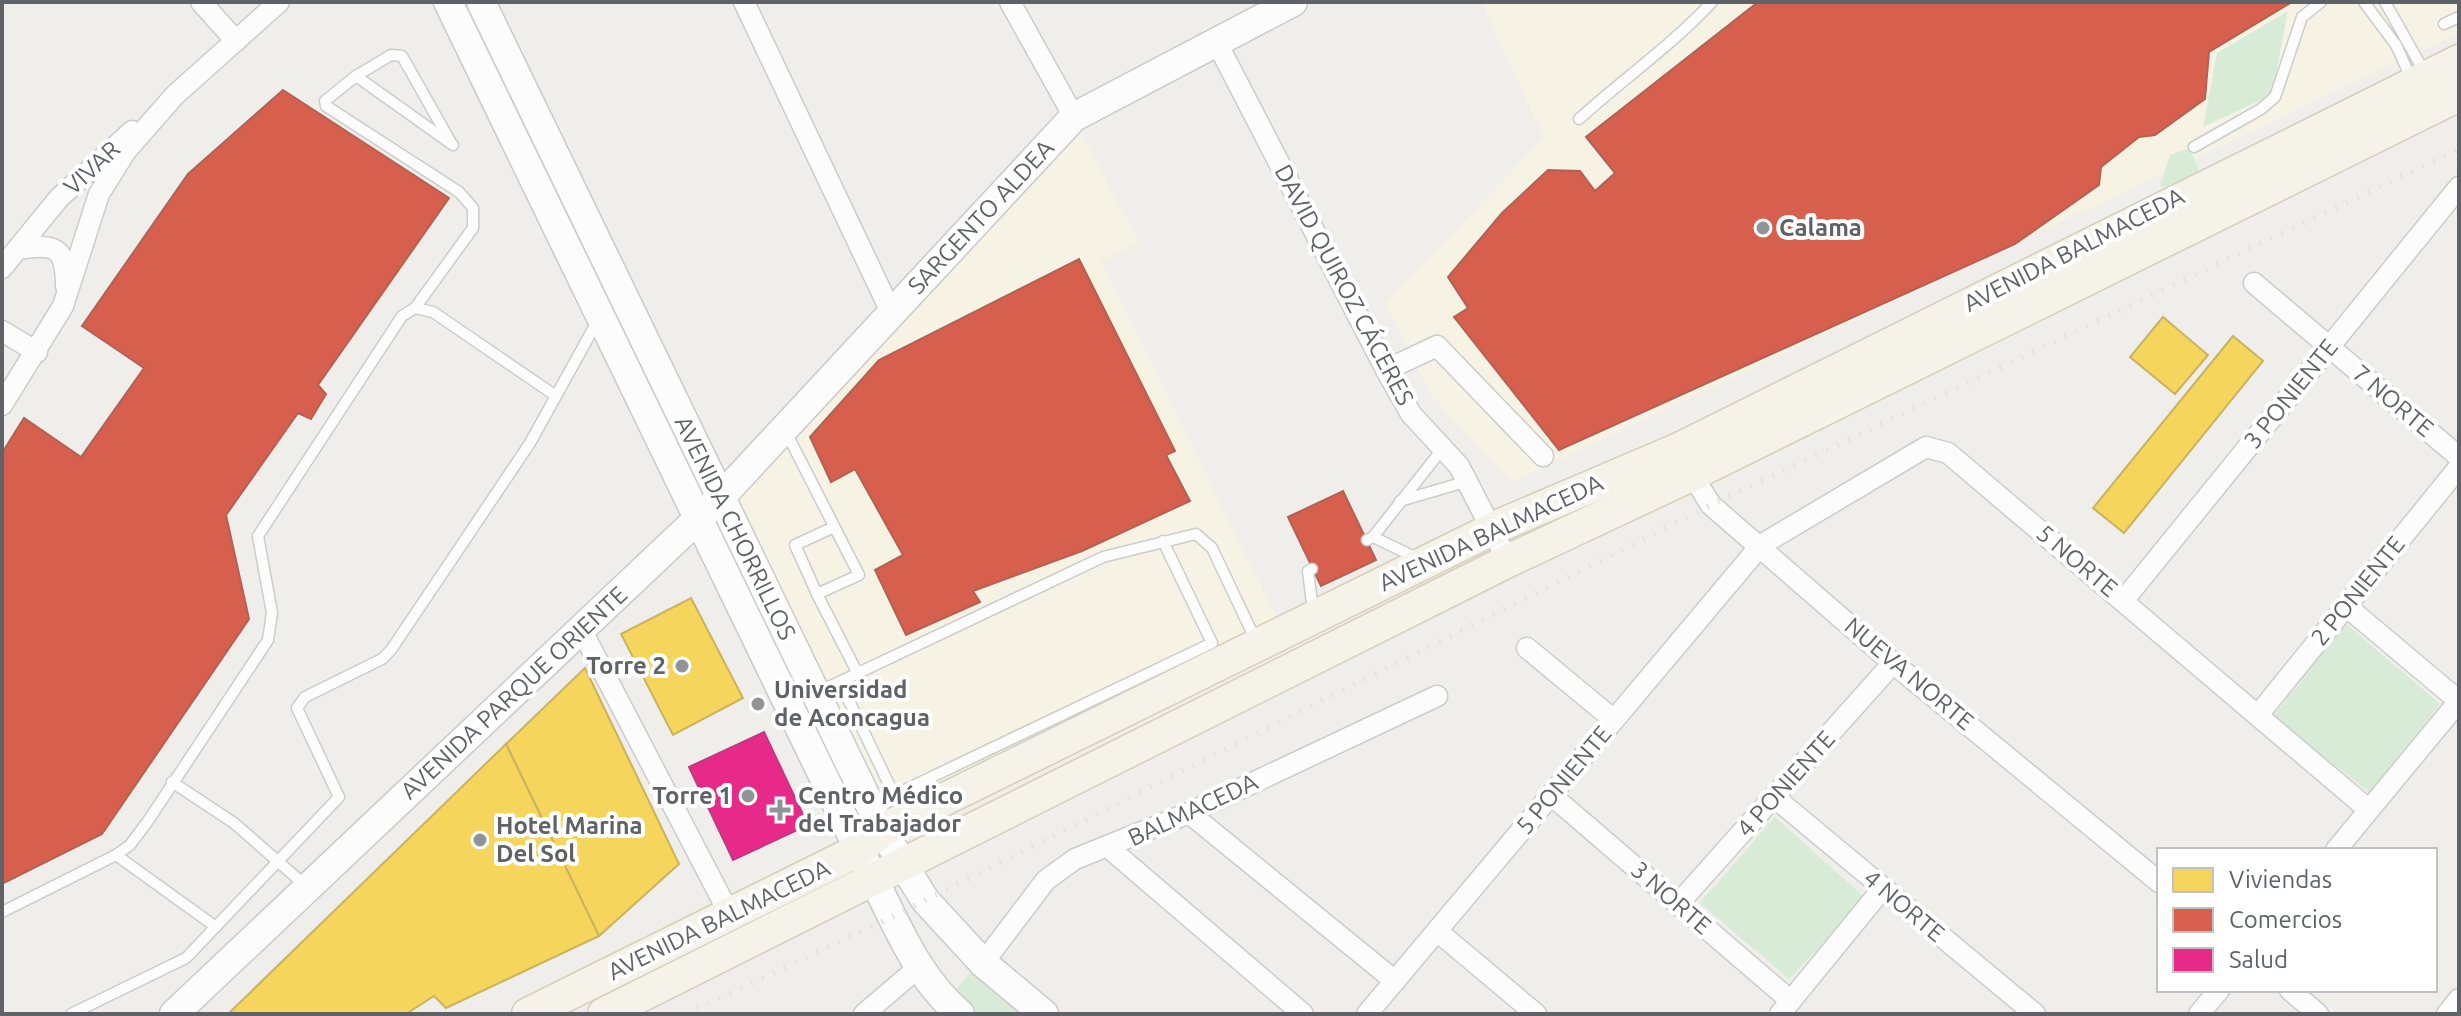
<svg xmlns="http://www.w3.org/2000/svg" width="2461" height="1016" font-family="Ubuntu,sans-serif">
	<rect width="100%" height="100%" fill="#efeeea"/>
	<!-- commercial -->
	<g fill="#f7f3e4">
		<path d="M1481,2h978v31l-947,449 -82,-88 -44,-91 158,-165z"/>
		<path d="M1076,122l63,121 -39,18 179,360 -389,193 -155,-317z"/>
	</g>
	<!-- green -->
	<g fill="#d8ebd6">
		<path d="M2288,11l-16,84 -69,32 14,-74z"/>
		<path d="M2190,148l9,23 -31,16 -8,-1 10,-31z"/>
		<path d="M2346,624l94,80 -70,89 -97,-76z"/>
		<path d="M1775,817l90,81 -76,81 -89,-76z"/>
		<path d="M976,966l57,48h-57l-24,-20z"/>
	</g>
	<!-- homes -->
	<g fill="#f6d55c" stroke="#c9b360" stroke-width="2">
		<path d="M2163,317l45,38 -33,39 -45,-37z"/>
		<path d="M2233,336l30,25 -139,172 -31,-25z"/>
		<path d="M691,598l52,100 -70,37 -52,-101z"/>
		<path d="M585,668l94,196 -80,72 -93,-192z"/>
		<path d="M506,744l93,192 -153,72 -12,-12 -28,18h-178z"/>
	</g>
	<!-- shops -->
	<g fill="#d6604d" stroke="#b26155" stroke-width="2">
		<path d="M1758,2h534l-83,50 -4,47 -50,36 -16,2 -38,30 -2,18 -84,59 -456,206 -105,-133 14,-9 -20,-31 54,-64 46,-43 32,1 15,20 20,-18 -29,-36z"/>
		<path d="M283,90l166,108 -131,187 8,9 -15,25 -13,-6 -72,102 23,104 -147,215 -100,50v-431l22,-35 57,39 63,-89 -62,-42 106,-152z"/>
		<path d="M1079,259l96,192 -9,4 24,46 -108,50 -109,40 7,11 -74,33 -31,-65 28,-15 -48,-86 -24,13 -21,-45 69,-77z"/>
		<path d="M1343,491l33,69 -55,26 -33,-69z"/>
	</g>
	<!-- health -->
	<path fill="#e7298a" stroke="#be3a80" stroke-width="2" d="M764,732l44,93 -75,35 -44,-93z"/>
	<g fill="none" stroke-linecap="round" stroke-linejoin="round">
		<defs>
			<g id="lane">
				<path d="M2364,2l32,43 15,33"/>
				<path d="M2385,2l41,73"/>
				<path d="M2444,24l15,-7"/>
				<path d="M356,76l35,-21 11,1 48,85"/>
				<path d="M1579,119c44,-40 93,-74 133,-117"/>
				<path d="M2194,147l67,-38 14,-12 27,-80 19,-15"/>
				<path d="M415,308l58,-80v-20l-14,-16 -133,-86 -1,-5 31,-25 97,69"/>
				<path d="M785,430l74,145 -42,19 41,80"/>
				<path d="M1400,501l68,-20"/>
				<path d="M1373,537l70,-89"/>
				<path d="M1367,540l6,-3 46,22"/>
				<path d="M1312,569l-4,2 5,40"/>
				<path d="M817,594l-22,-49 39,-18"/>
				<path d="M840,682l54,113 318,-152 -49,-102"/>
				<path d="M816,693l287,-136 93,-23 16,14 45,95"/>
				<path d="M172,782l62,41 72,63"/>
				<path d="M116,855l100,72"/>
				<path d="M2,912l114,-57 14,-10 18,-24 120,-181 4,-27 -14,-77 144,-220 13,-8 18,4 123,84"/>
				<path d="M71,1014l115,-56 153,-161 -42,-89 8,-11 77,-38 9,-9 139,-207 68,-123"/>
			</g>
			<g id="street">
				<path d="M201,2l35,39"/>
				<path d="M744,2l147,310"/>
				<path d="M1010,2l64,115"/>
				<path d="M1216,41l170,329 25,44 48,52 49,95"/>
				<path d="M18,249c36,-6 48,-3 48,37"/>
				<path d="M2,268l57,-70 73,-67"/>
				<path d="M2254,283l205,174"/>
				<path d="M2,331l35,21"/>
				<path d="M1386,370l51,-24 106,110"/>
				<path d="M2,405l61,-99 36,-112 27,-43 49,-56 104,-93"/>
				<path d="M1687,467l24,38 182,158 266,219"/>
				<path d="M2123,601l336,-414"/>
				<path d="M582,631l148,284"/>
				<path d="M1527,648l87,72"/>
				<path d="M2258,715l201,-248"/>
				<path d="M1551,795l240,206"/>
				<path d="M1774,797l261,217"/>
				<path d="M1189,813l206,168"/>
				<path d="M1109,848l194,166"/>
				<path d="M2336,850l123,-149 -113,-95"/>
				<path d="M1678,904l215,-241"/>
				<path d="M1437,931l99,83"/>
				<path d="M983,963l63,-83 29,-21 114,-46 248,-117"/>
				<path d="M2290,990l28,24"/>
				<path d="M864,1014l55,-47"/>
				<path d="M1367,1014l394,-469 165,-98 22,6 421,357"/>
				<path d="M1780,1014l103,-126"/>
				<path d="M2199,1014l20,-24"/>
				<path d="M2447,1014l12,-15"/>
			</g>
			<g id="secondary">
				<path d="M448,2l411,848c30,55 52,123 101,164"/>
				<path d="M481,2l401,828 43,70 58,63 61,51"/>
				<path d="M174,1014l546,-516 354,-381 219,-115"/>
			</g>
			<g id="primary">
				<path d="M528,1014l331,-164 23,-20 621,-306 176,-75 780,-388"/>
				<path d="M604,1014l904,-453 183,-86 768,-380"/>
			</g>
		</defs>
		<!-- lane casing -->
		<use href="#lane" stroke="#cbcccc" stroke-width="13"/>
		<!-- street casing -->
		<use href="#street" stroke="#cbcccc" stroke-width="23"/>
		<!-- secondary casing -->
		<use href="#secondary" stroke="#cacacb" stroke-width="31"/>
		<!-- primary casing -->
		<use href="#primary" stroke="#d7ceb8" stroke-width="35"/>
		<!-- lane -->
		<use href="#lane" stroke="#fdfcfc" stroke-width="10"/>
		<!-- street -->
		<use href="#street" stroke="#fdfcfc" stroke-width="20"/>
		<!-- secondary -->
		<use href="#secondary" stroke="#fdfcfc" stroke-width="28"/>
		<!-- primary -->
		<use href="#primary" stroke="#f4f2e9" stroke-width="32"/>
		<!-- rail -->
		<path stroke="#e4e4e4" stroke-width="6" stroke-dasharray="2 10" stroke-linecap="butt" d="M686,1014l208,-98 817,-411 748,-356"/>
	</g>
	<!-- markers -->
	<g fill="#919496" stroke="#fff" stroke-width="3">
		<circle cx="1763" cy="228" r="8"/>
		<circle cx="682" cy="666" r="8"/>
		<circle cx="758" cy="704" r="8"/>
		<circle cx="748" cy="796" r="8"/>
		<path d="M776 798h8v8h8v8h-8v8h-8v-8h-8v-8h8z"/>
		<circle cx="480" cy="840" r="8"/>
	</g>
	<g text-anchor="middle" stroke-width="8" stroke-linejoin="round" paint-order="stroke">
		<!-- street labels -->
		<g font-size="24" fill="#5f6368" stroke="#fff">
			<text transform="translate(92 168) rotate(-43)" y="8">VIVAR</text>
			<text transform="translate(981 217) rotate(-47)" y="8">SARGENTO ALDEA</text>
			<text transform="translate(2074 250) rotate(-27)" y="8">AVENIDA BALMACEDA</text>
			<text transform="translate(1344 285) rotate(62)" y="8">DAVID QUIROZ CÁCERES</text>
			<text transform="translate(2291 394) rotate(-51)" y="8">3 PONIENTE</text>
			<text transform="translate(2393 401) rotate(40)" y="8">7 NORTE</text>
			<text transform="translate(735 528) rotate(64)" y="8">AVENIDA CHORRILLOS</text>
			<text transform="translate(1491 533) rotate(-25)" y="8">AVENIDA BALMACEDA</text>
			<text transform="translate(2077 561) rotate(40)" y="8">5 NORTE</text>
			<text transform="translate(2358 591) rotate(-51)" y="8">2 PONIENTE</text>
			<text transform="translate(1909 674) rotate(40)" y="8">NUEVA NORTE</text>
			<text transform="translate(514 693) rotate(-43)" y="8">AVENIDA PARQUE ORIENTE</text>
			<text transform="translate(1564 780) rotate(-50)" y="8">5 PONIENTE</text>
			<text transform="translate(1786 784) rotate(-48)" y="8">4 PONIENTE</text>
			<text transform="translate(1193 810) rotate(-25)" y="8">BALMACEDA</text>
			<text transform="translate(1671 898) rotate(41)" y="8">3 NORTE</text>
			<text transform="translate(1904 906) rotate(40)" y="8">4 NORTE</text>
			<text transform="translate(719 920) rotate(-26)" y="8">AVENIDA BALMACEDA</text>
		</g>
		<!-- poi labels -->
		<g font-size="24" font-weight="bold" fill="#5f6368" stroke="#fff" text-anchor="start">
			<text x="1779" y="236">Calama</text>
			<text x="666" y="674" text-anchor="end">Torre 2</text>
			<text x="774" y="698">Universidad<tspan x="774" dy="28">de Aconcagua</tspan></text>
			<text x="732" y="804" text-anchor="end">Torre 1</text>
			<text x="798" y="804">Centro Médico<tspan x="798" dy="28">del Trabajador</tspan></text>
			<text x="496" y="834">Hotel Marina<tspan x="496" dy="28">Del Sol</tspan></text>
		</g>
	</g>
	<!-- border -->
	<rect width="2461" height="1016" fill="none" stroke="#5f6368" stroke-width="8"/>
	<!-- legend -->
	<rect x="2157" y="848" width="280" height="144" fill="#ffffff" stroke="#bfc1c3" stroke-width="2"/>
	<rect x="2173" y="868" width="40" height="24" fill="#f6d55c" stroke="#bfc1c3" stroke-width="2"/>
	<text x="2229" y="888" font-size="24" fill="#5f6368">Viviendas</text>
	<rect x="2173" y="908" width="40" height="24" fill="#d6604d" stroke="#bfc1c3" stroke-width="2"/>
	<text x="2229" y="928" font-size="24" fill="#5f6368">Comercios</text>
	<rect x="2173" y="948" width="40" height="24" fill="#e7298a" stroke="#bfc1c3" stroke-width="2"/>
	<text x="2229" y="968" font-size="24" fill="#5f6368">Salud</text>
</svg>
